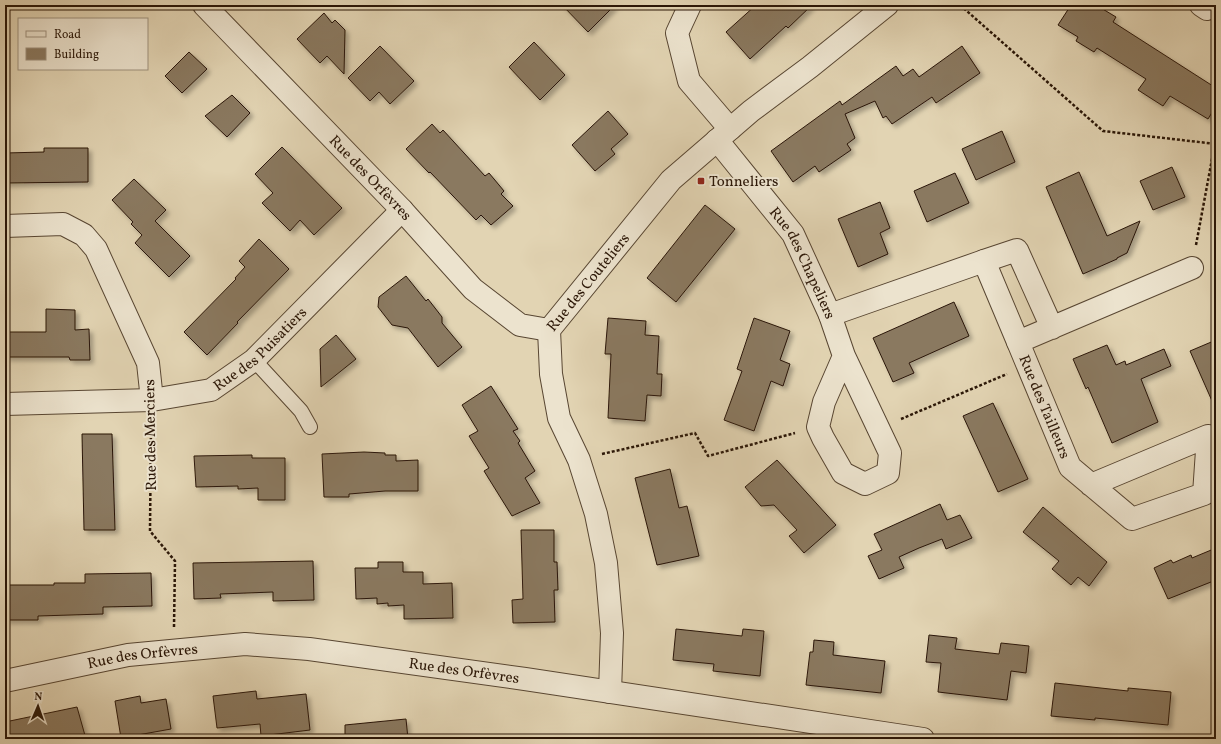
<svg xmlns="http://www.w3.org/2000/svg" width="1221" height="744" font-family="Vollkorn,serif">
	<defs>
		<filter id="shadow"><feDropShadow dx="3.5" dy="3.5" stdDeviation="2" flood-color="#0004"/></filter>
	</defs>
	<rect width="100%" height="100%" fill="#e2d4b3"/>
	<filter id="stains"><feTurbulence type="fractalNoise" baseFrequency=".005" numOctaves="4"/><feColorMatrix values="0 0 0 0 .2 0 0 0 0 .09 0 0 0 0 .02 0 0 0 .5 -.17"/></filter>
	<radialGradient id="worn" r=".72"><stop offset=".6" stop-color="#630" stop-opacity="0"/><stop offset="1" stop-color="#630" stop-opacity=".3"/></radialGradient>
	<!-- building -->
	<g fill="#8a7960" stroke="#2a1607" filter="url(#shadow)">
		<path d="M562,5h53l-27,27z"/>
		<path d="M756,5h56l-24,23 -2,-2 -36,33 -24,-27z"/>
		<path d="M1071,5h25l20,12 -3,5 103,66v18l-8,13 -38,-23 -7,10 -25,-16 8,-11 -49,-31 -3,4 -18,-11 2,-4 -20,-12z"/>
		<path d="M324,13l8,10 3,-3 10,10 -1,44 -17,-18 -7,7 -23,-24z"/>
		<path d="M534,42l31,33 -25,25 -31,-33z"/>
		<path d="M380,46l34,35 -24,23 -11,-12 -9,9 -22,-23z"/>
		<path d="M962,46l18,27 -44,30 -4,-6 -40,27 -6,-8 -3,2 -8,-17 -30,13 10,24 -8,6 4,6 -32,22 -4,-6 -22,16 -22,-31 69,-50 2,4 54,-39 7,10 10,-7 6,8z"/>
		<path d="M189,52l18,17 -25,24 -17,-17z"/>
		<path d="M232,95l18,18 -23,24 -22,-21z"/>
		<path d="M608,111l20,23 -17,15 4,5 -20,17 -23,-26z"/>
		<path d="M432,124l8,9 3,-3 42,46 4,-3 15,18 -3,3 12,12 -22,19 -10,-10 -5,5 -46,-48 -1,1 -23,-24z"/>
		<path d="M1002,131l13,31 -39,18 -14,-31z"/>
		<path d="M282,147l60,61 -28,27 -14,-15 -10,11 -28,-28 11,-10 -18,-19z"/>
		<path d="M44,148h44v34l-83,1v-30l39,-1z"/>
		<path d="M1172,167l13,30 -32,13 -13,-29z"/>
		<path d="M1079,172l28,64 33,-15 -13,32 -10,5v1l-34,15 -37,-87z"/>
		<path d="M955,173l14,30 -42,19 -13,-31z"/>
		<path d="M134,179l32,31 -11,11 35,35 -21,21 -34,-34 7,-8 -11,-11 2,-2 -21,-22z"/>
		<path d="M880,202l10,26 -10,5 8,21 -30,13 -20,-48z"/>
		<path d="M705,205l30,24 -59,73 -29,-24z"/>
		<path d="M259,239l30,30 -52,53 1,1 -31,32 -23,-23 52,-53 -1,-1 10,-11 -6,-6z"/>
		<path d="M406,276l20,25 2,-2 14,18v6l20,24 -24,20 -30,-39 -16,-3 -14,-18 1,-10z"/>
		<path d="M954,302l15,34 -60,27 5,10 -21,9 -20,-44z"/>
		<path d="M46,309l29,1v20l14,-1 1,31h-20l-1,-3h-64v-25h41z"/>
		<path d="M608,318l38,3 -1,14 14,1 -2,38h5l-1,22 -14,-1 -2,26 -37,-3 3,-64h-6z"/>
		<path d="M754,318l36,13 -10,29 10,4 -7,22 -12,-5 -17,50 -30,-11 18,-49 -5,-2z"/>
		<path d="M336,335l20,24 -35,28 -1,-38z"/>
		<path d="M1216,340v70l-26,-59z"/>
		<path d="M1107,345l9,20 9,-4 1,4 38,-16 7,17 -30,13 17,43 -46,21 -24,-56 -2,2 -13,-30z"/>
		<path d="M491,386l27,43 -5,2 7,10 -2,2 17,28 -10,7 15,25 -28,13 -28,-45 5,-3 -20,-32 9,-5 -16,-26z"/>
		<path d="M993,403l35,76 -30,13 -35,-76z"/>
		<path d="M82,434h30l3,96h-31z"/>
		<path d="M364,452l21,1v2h11v6l22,-1v31h-33l-36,3v3h-25l-2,-43z"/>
		<path d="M252,455v3h33v42h-27v-12l-20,1v-3l-42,1 -2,-31z"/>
		<path d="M777,460l59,65 -32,28 -15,-17 8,-6 -23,-25 -13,1 -16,-19z"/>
		<path d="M670,469l9,39 8,-2 12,50 -42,9 -22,-87z"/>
		<path d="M940,504l7,16 13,-5 12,23 -26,11 -4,-10 -23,9 -20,9 5,11 -25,11 -11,-23 14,-6 -8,-16z"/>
		<path d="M1043,507l64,55 -18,24 -11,-9 -7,8 -19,-16 7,-8 -36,-29z"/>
		<path d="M521,530h33v32h3l1,28h-4l1,32 -42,1 -1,-23 11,-1z"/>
		<path d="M1216,548v32l-48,19 -14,-31 17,-8 2,3 18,-8 1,3z"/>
		<path d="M313,561l1,39 -41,1v-9l-53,2 1,4 -27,1 -1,-36z"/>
		<path d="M378,562h25v10h20v12l29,-1 1,35 -49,1v-14l-16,1v-3l-11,1v-6l-21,1 -1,-31h23z"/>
		<path d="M151,573l1,33 -49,1v7l-65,2v4h-33v-35h49v-2h31v-9z"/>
		<path d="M676,629l66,7 1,-7 21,2 -4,45 -47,-5 1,-7 -41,-4z"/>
		<path d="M929,635l28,3 -2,11 44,5 2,-11 28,3 -3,27 -15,-2 -4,29 -69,-8 3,-29 -15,-1z"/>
		<path d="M814,640l20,2 -1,13 52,6 -4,32 -75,-8 4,-33h3z"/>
		<path d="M1055,683l73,8v-3l43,4 -3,33 -73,-7v2l-44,-4z"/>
		<path d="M256,691l1,8 49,-5 4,36 -49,6 -1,-12 -43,4 -4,-32z"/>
		<path d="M140,696l1,7 25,-4 5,30 -50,9 -6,-37z"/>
		<path d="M77,707l9,32h-81v-17z"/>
		<path d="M406,719l2,20h-63v-14z"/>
	</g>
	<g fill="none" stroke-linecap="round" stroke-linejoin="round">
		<defs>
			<path id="service" d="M254,360l47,51 9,16"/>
			<g id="minor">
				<path id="s1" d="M204,5l198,205 71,79 47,36 29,5"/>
				<path d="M690,5l-13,28 12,48 41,48"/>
				<path d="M1201,5l6,4"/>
				<path id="s2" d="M717,140l76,94 37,81 14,41 46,97 -2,20 -23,11 -22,-11 -20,-35 -5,-11 6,-25 20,-46"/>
				<path d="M5,226l58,-2 21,11 12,14 52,114 4,37"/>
				<path d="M830,315l154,-54"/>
				<path d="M1052,328l-35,-78 -33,11 34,81 174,-74"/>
				<path id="s3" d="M1018,342l52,125 62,52 72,-25 4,-58 -117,49"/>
				<path id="s4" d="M5,404l147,-4 59,-10 43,-30 148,-150"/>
				<path id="s5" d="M5,681l123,-26 117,-11 64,5 216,30 398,60"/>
				<path id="s6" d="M610,692l2,-59 -6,-70 -10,-49 -17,-54 -20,-42 -8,-44 -2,-44 122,-150 80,-69 59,-44 77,-62"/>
			</g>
		</defs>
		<!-- service casing -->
		<use href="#service" stroke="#584632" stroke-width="16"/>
		<!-- minor casing -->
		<use href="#minor" stroke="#584632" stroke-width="24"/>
		<!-- path -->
		<g stroke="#2a1607" stroke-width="2.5" stroke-dasharray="3 2" stroke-linecap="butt">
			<path d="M960,5l143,126 113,13"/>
			<path d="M1196,245l19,-102"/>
			<path d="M901,419l106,-45"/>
			<path d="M151,423l-1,108 25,30 -1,66"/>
			<path d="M602,454l93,-21 13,23 87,-23"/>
		</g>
		<!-- service -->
		<use href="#service" stroke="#ece3ce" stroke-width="14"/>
		<!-- minor -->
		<use href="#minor" stroke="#ece3ce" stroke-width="22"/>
	</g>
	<!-- markers -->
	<rect fill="#8f2418" stroke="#ece3ce" stroke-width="1.5" x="697" y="177" width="8" height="8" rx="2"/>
	<g text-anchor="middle" stroke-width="4" stroke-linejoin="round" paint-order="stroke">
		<!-- street labels -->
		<g font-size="15" fill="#2a1607" stroke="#ece3ce">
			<text dy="5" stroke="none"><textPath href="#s1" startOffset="240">Rue des Orfèvres</textPath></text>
			<text dy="5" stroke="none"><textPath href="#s2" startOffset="151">Rue des Chapeliers</textPath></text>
			<text dy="5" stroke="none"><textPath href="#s6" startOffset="433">Rue des Couteliers</textPath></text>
			<text dy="5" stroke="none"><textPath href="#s4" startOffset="271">Rue des Puisatiers</textPath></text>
			<text dy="5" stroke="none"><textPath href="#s3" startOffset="70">Rue des Tailleurs</textPath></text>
			<text transform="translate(150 435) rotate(-91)" y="5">Rue des Merciers</text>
			<text dy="5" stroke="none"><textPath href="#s5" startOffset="140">Rue des Orfèvres</textPath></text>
			<text dy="5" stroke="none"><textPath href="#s5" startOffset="464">Rue des Orfèvres</textPath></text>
		</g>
		<!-- poi labels -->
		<g font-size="15" fill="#2a1607" stroke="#ece3ce" text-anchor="start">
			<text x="709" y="186">Tonneliers</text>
		</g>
	</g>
	<!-- margin -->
	<rect width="1221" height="744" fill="none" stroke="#e2d4b3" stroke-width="20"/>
	<rect x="6" y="6" width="1209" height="732" fill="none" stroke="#2a1607" stroke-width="2"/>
	<rect x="10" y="10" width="1201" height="724" fill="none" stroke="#2a1607"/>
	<!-- legend -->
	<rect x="18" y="18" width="130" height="52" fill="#ece3ce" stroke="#9e917e"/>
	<rect x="26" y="31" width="20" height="6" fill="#ece3ce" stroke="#9e917e"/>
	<text x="54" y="38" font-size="12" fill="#2a1607">Road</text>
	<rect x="26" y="48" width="20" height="12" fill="#8a7960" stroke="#9e917e"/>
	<text x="54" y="58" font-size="12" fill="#2a1607">Building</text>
	<!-- north arrow -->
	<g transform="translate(38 706) rotate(2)" stroke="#ece3ce" stroke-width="3" paint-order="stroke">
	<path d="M0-3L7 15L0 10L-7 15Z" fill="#2a1607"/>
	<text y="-6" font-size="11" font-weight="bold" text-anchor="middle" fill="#2a1607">N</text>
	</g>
	<rect width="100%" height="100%" filter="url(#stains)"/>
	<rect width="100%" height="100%" fill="url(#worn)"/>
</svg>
